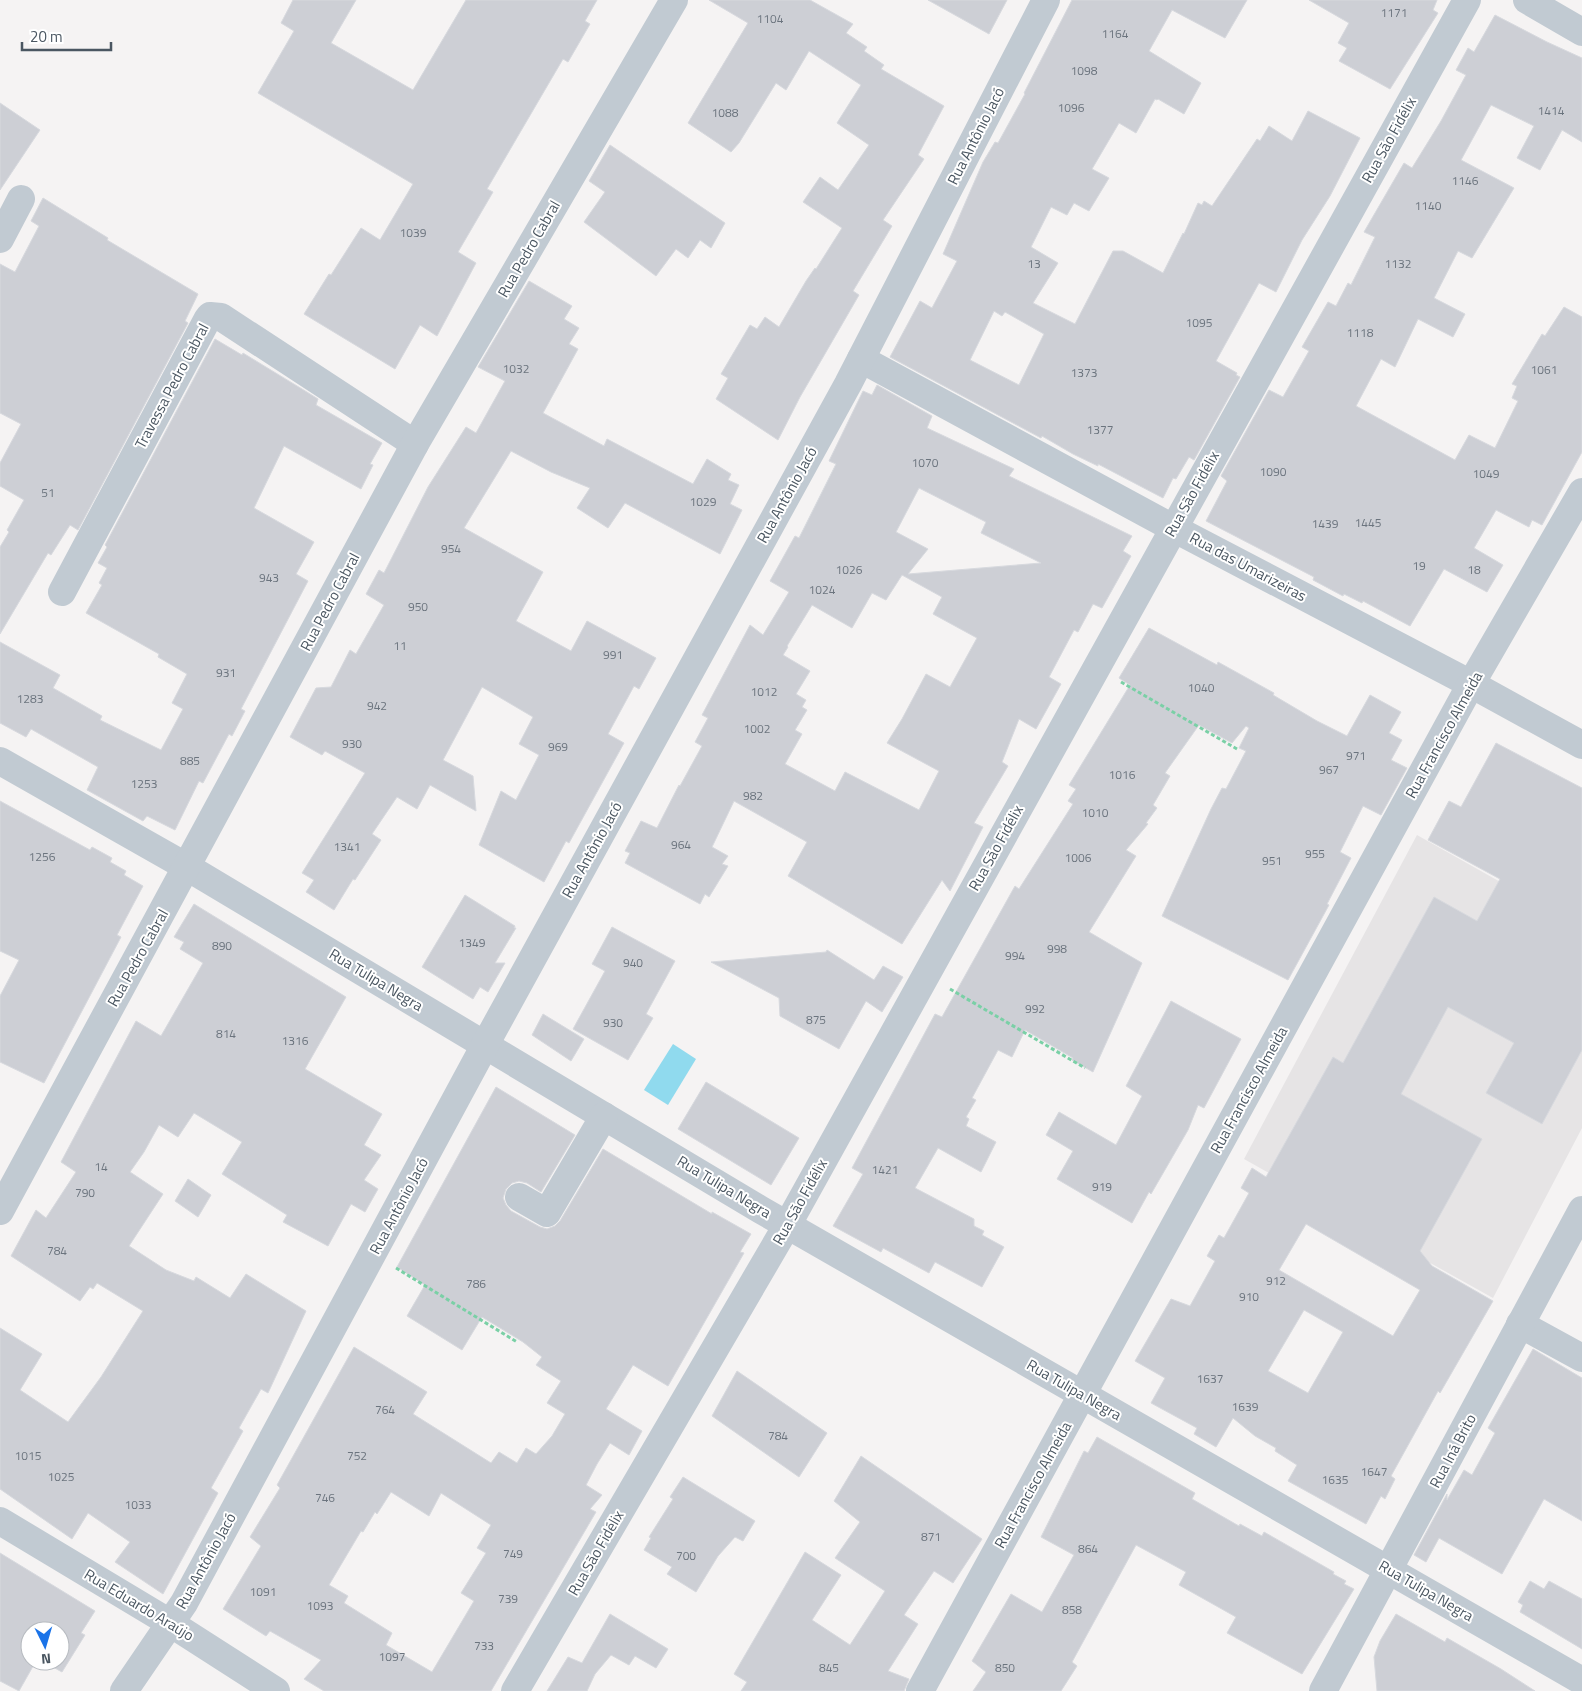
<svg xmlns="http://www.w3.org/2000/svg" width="1582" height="1691" font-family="'Titillium Web',sans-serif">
	<rect width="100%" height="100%" fill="#f5f3f3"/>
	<!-- education -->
	<path fill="#e6e4e5" d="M1417,835l165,93v200l-89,170 -249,-139z"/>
	<!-- water -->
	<path fill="#90daee" d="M673,1044l23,15 -28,46 -24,-15z"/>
	<!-- building -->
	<g fill="#cdcfd5" stroke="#d7d9de" fill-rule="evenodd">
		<path d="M293,0h63l-25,43 82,47 53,-90h131l-12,21 5,3 -22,38 -5,-3 -76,130 6,3 -35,60 18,11 -39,73 -17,-11 -25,44 -91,-55 25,-40 2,1 30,-47 19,12 33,-56 -155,-91 36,-62 -13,-8z"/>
		<path d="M709,0h101l43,24 -7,9 21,14 -3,4 20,14 -3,4 63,37 -26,49 6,4 -41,61 9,6 -39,65 6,4 -59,102 -22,43 -62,-41 12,-21 -7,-4 29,-49 7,4 8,-12 14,10 27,-46 9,-13 1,1 26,-41 -39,-26 17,-25 18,13 31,-45 -32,-22 24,-38 -52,-34 -23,39 -10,-7 -37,60 -8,9 -43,-29 60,-100z"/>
		<path d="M928,0h79l-18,34z"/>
		<path d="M1072,0h175l-22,38 -53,-28 -23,41 52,32 -17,31 -26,-15 -1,1 -2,-1 -19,34 -17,-10 -27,46 17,9 -20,33 -15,-8 -7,12 -16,-8 -20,40 27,16 -25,40 42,21 38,-73h10l40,22 20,-40 1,1 14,-31 4,2 2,-4 8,5 45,-67 3,2 9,-15 23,15 16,-30 52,27 -30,58 -28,44 -26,52 -17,-9 -43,78 21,12 -1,2 4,2 -46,83 -5,-3 -13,22 -3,-1 -10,20 -65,-34v2l-25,-12 -31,-18 -1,2 -151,-81 30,-56 12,7 25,-47 -14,-7 40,-92 12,-20 3,1 27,-49 -1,-1zM994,311l8,5 3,-4 39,22 -25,51 -49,-25z"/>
		<path d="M1309,0h128l-4,10 5,3 -48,76 -51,-28 8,-13 -9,-5 11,-20z"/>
		<path d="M1495,15l52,27 35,16v84l-20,-12 -22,40 -23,-12 17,-32 -43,-21 -30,55 53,28 -42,70 -14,-7 -24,47 31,16 -12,23 -35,-18 -23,48 -14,-8 -25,47 99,54 14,-25 26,13 23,-47 -6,-3 5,-12 -5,-2 30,-50 3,2 19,-29 18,10v135l-40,73 -10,-5 -3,7 -33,-17 -22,38 29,17 -16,27 -43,-23 -34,57 -47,-25 -1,2 -18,-9 -1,2 -30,-16 1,-3 -108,-56 21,-40 -6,-5 48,-86 14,7 26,-46 -7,-4 26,-45 8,4 12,-23 3,2 24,-48 -11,-5 40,-69 8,5 29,-47 25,-46 -10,-5 12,-22 6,4z"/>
		<path d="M0,103l40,27 -40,60z"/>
		<path d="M610,145l115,78 -14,25 -11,-8 -12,18 -12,-9 -20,27 -72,-54 21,-30 -16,-11z"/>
		<path d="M43,198l65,40 -1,2 91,54 -13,27 3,2 -110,207 -8,-5 -19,30 -3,-2 -48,81v-87l9,-15 -2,-2 17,-30 -24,-14v-23l21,-39 -21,-11v-149l15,8 24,-46 -8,-5z"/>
		<path d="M529,281l43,25 -8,13 15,9 -10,16 9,5 -35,64 61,33 3,-7 86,45 14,-25 24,15 -3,6 11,5 -9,19 12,6 -22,44 -95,-51 -17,25 -31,-20 13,-20 -39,-16 -40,-21 -47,77 79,44 -27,49 55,30 16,-30 69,37 -17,31 -5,-3 -26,48 16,9 -55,100 -3,-2 -22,41 -65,-37 22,-54 15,9 23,-45 -20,-11 14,-27 -51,-30 -39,73 30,16 3,35 -46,-26 -13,24 -20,-12 -25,37 9,6 -26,40 -2,-1 -19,31 -28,-18 8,-12 -12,-7 63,-100 -40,-22 -3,4 -32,-18 26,-49 15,-1 19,-37 6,4 28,-49 -18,-11 13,-24 5,3 44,-86 38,-60 10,6 29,-52 -27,-14z"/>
		<path d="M215,339l27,16 1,-2 59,36 16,10 -2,6 66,38 -12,21 3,1 -12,24 -77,-43 -30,62 60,34 -18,32 12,7 -67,128 4,2 -13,25 -3,-2 -26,49 -4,-2 -24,49 -28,-14 -4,5 -56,-31 11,-23 -67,-38 -5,8 -26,-14v-81l60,33 -7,13 49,28 -2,4 61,30 22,-41 -11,-6 15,-29 -29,-17 1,-3 -73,-41 16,-28 -3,-2 8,-15 -9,-5 9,-16 -2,-2z"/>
		<path d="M877,385l55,31 -5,12 87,41 -5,7 123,60 -9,15 8,5 -29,52 -9,-4 -15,28 -4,-2 -25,47 12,7 -25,45 -17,-10 -17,43 6,4 -34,57 9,4 -33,64 -8,-11 -40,64 -114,-68 19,-34 -73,-41 -22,46 16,9 -6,8 6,2 -19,31 -4,-3 -5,10 -75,-41 5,-10 -5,-2 16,-30 16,7 22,-43 1,1 22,-40 -7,-4 13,-24 -6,-3 48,-90 13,10 26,-43 -19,-11 25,-45 4,2 37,-74 -7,-3 34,-70 9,4zM919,488l67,34 -5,11 60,30 -133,11 20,-25 -32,-17zM902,575l40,22 -9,17 44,24 -27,49 -24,-13 -24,45 -15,24 52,28 -20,39 -74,-38 -10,19 -50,-27 17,-30 -7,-4 12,-20 -5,-3 4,-7 -10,-6 14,-23 -27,-16 5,-8 -1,-1 25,-41 40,23 20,-35 14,7z"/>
		<path d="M1149,628l68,37 1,-3 56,31 -1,2 44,26 30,15 23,-41 31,17 -12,21 13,7 -11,20 16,8 -26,47 -18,-9 -23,46 11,6 -24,46 2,1 -41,75 -126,-64 49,-107 11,-21 4,1 20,-38 -7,-3 10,-20 -3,-2 -14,17 -33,-18 -34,48 5,3 -17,29 4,3 -11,15 2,1 -22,26 10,6 -47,76 53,31 -49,109 -21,-12 1,-2 -48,-28 -13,27 -14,-7 -26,48 4,2 -10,17 3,2 -3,7 30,16 -15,30 -43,-24 -23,40 59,31v7l10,5 -2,4 22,12 -22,40 -47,-25 -6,11 -46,-25 -2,4 -48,-26 30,-52 -11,-6 83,-154 7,3 73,-131 4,3 54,-85 -5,-3 8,-12 -7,-4 61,-100 -11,-7z"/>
		<path d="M1496,743l86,45v262l-40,74 -56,-31 28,-50 -66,-36 -47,87 81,45 -62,112 12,15 61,35 -53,92 -2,-2 -47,85 4,3 -10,20 -4,-3 -15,28 -78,-43 9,-16 -22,-14 1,-3 -21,-12 -22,-18 -17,29 -22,-13 3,-6 -46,-25 14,-25 -30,-17 36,-62 19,7 25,-45 -8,-5 12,-21 5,3 25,-45 -8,-5 11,-20 14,9 67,-120 10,6 91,-166 43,24 23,-42 -72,-39 21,-39 12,6zM1306,1224l114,66 -27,46 -114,-66zM1304,1310l39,22 -35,61 -40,-22z"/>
		<path d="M0,801l90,49 2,-3 20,11 -2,4 16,9 -2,4 19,11 -26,49 4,2 -77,146 -44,-21v-66l19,-36 -19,-9z"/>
		<path d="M465,895l50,31 -1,2h2l-21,35h10l-17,29 -8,-5 -7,12 -51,-32z"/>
		<path d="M194,904l152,93 -41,72 77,45 -18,31 17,10 -17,25 14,9 -13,23 -14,-8 -23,42 -45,-24 4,-7 -65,-41 20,-32 -48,-29 -16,24 -19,-12 -15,27 -14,20 33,22 -34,52 37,24 28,11 2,-4 34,21 16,-24 60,37 -38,82 -7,-4 -22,39 4,3 -32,57 7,5 -55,101 -48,-32 15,-20 -42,-29 -16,26 -72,-50v-161l42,26 -22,36 48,32 33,-45 42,-66 -46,-28 -4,6 -3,-2 -10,14 -69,-45 25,-46 10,8 30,-46 -15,-10 75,-141 25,15 42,-73 -23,-14 4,-7 -10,-5z"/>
		<path d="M612,927l63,34 -29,53 7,4 -25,42 -55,-31 32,-58 -13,-7z"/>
		<path d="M827,950l47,30 9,-14 20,11 -21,35 -16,-11 -27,48 -59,-33 -1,-18 -68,-36 115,-10z"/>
		<path d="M1171,1001l70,38 -37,69 -6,-3 -10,25 -37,64 -2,-2 -17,31 -75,-44 16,-28 -27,-16 13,-23 57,33 26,-49 -16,-10z"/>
		<path d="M543,1014l41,25 -13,22 -39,-26z"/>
		<path d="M706,1082l93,56 -28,47 -93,-56z"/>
		<path d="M496,1087l79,48 -34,57 -14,-9 -8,-2 -7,2 -6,6 -3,9 3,7 5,6 29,16 7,2 8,-3 5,-5 43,-72 109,65v-2l39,22 -11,18 4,1 -76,133 -35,-21 -27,44 36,22 -13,24 -19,-12 -13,21 -11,21 16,10 -12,14 6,3 -105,179h-167l-20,-12 17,-19 -51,-29 -4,5 -43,-27 38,-63 -11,-9 30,-49 -3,-3 77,-138 73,45 -14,22 78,49 8,-11 18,11 9,-15 10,6 16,-18 13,-22 -18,-11 14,-22 -25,-16 6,-8 -19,-15 -41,-25 -20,33 -55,-34 18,-31 -28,-18zM391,1492l38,24 12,-23 50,32 -14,23 9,5 -25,40 13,8 -42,71 -46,-27 6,-12 -48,-30 4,-7 -19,-11 32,-54 2,1 12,-20 2,2z"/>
		<path d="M188,1179l23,16 -13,22 -23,-16z"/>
		<path d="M1533,1349l49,29v143l-38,-22 -42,75 -63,-36 -13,24 -12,-7 33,-61v6l17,-30 8,5 23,-42 -7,-5z"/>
		<path d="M737,1371l90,62 -28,44 -87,-61z"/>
		<path d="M1097,1437l98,56 -3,6 47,27 1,-2 22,12 2,-4 70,40 -1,2 13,7 -2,3 10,5 -52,85 -75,-41 9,-16 -57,-32 7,-13 -50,-27 -64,117 5,4 -16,25h-88l13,-19 -14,-11 39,-67 31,18 32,-57 -33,-18 43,-86 4,2z"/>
		<path d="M861,1456l121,83 -29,44 -19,-12 -30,44 14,9 -30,47 21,8 -5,12h-163l6,-9 -13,-8 71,-122 36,23 -29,45 38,25 35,-54 -50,-33 25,-36 -26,-21z"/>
		<path d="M683,1477l72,44 -12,20 -8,-4 -17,19 -22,36 -29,-18 5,-7 -28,-17 7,-12 -2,-1 24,-38 -3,-2z"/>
		<path d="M0,1553l95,58 -14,22 4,2 -23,37 -20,-11h18v-30h-30v30h6l-17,30 -19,-10z"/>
		<path d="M1530,1581l14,8 5,-8 33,18v50l-62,-37 3,-7 -5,-3z"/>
		<path d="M610,1614l58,35 -12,19 -21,-12 -6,9 -18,-10 -16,19 -8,17h-40l21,-34 14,6z"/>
		<path d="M1396,1614l49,28 2,-4 54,31 34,22h-158l-3,-34 6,-16z"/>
	</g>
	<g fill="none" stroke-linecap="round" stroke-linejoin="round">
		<!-- path -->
		<g stroke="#7ad0a6" stroke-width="3" stroke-dasharray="4 2.5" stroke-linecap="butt">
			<path d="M1121,682l116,67"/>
			<path d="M950,989l135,79"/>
			<path d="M396,1268l121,74"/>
		</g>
		<!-- minor -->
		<g stroke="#c1cad2" stroke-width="28">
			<path d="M1527,0l55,32"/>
			<path d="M0,239l21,-40"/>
			<path d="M861,359l312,169 298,156 111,61"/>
			<path d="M62,592l145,-272 3,-4 11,1 194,127"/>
			<path d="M0,761l187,106 574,343 821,471"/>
			<path d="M519,1197l28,16 57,-97"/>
			<path d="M0,1211l415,-767 259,-444"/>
			<path d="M1520,1324l62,34"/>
			<path d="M0,1521l170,102 106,68"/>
			<path d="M124,1691l60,-88 301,-558 363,-661 198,-384"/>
			<path d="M515,1691l278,-476 674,-1215"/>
			<path d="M920,1691l551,-1007 111,-192"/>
			<path d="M1323,1691l259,-481"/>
		</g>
	</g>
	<g text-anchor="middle" stroke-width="4" stroke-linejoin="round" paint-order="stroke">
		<!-- number labels -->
		<g font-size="12" fill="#6b747e">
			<text x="1394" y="17">1171</text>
			<text x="770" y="23">1104</text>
			<text x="1115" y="38">1164</text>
			<text x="1084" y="75">1098</text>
			<text x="1071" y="112">1096</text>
			<text x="1551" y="115">1414</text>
			<text x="725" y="117">1088</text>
			<text x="1465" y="185">1146</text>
			<text x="1428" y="210">1140</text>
			<text x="413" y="237">1039</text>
			<text x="1034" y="268">13</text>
			<text x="1398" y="268">1132</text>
			<text x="1199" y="327">1095</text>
			<text x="1360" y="337">1118</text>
			<text x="516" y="373">1032</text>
			<text x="1544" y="374">1061</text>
			<text x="1084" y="377">1373</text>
			<text x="1100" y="434">1377</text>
			<text x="925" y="467">1070</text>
			<text x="1273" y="476">1090</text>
			<text x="1486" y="478">1049</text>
			<text x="48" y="497">51</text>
			<text x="703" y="506">1029</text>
			<text x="1368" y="527">1445</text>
			<text x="1325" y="528">1439</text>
			<text x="451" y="553">954</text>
			<text x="1419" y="570">19</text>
			<text x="849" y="574">1026</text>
			<text x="1474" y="574">18</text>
			<text x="269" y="582">943</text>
			<text x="822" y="594">1024</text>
			<text x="418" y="611">950</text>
			<text x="400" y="650">11</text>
			<text x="613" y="659">991</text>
			<text x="226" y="677">931</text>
			<text x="1201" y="692">1040</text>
			<text x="764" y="696">1012</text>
			<text x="30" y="703">1283</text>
			<text x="377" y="710">942</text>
			<text x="757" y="733">1002</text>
			<text x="352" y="748">930</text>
			<text x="558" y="751">969</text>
			<text x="1356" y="760">971</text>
			<text x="190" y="765">885</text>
			<text x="1329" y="774">967</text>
			<text x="1122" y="779">1016</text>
			<text x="144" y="788">1253</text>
			<text x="753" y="800">982</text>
			<text x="1095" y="817">1010</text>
			<text x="681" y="849">964</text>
			<text x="347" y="851">1341</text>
			<text x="1315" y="858">955</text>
			<text x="42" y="861">1256</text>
			<text x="1078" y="862">1006</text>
			<text x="1272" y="865">951</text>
			<text x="472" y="947">1349</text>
			<text x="222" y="950">890</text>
			<text x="1057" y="953">998</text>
			<text x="1015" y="960">994</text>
			<text x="633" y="967">940</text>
			<text x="1035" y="1013">992</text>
			<text x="816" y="1024">875</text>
			<text x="613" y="1027">930</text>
			<text x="226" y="1038">814</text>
			<text x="295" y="1045">1316</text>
			<text x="101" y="1171">14</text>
			<text x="885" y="1174">1421</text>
			<text x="1102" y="1191">919</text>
			<text x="85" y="1197">790</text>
			<text x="57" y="1255">784</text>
			<text x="1276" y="1285">912</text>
			<text x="476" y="1288">786</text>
			<text x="1249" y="1301">910</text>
			<text x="1210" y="1383">1637</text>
			<text x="1245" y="1411">1639</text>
			<text x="385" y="1414">764</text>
			<text x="778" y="1440">784</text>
			<text x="28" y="1460">1015</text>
			<text x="357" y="1460">752</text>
			<text x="1374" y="1476">1647</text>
			<text x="61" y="1481">1025</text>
			<text x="1335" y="1484">1635</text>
			<text x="325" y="1502">746</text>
			<text x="138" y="1509">1033</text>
			<text x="931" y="1541">871</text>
			<text x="1088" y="1553">864</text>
			<text x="513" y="1558">749</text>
			<text x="686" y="1560">700</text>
			<text x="263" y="1596">1091</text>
			<text x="508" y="1603">739</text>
			<text x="320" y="1610">1093</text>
			<text x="1072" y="1614">858</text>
			<text x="484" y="1650">733</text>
			<text x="392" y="1661">1097</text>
			<text x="829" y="1672">845</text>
			<text x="1005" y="1672">850</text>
		</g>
		<!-- street labels -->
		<g font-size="15" fill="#4a5661" stroke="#fff">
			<text transform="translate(976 136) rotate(-63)" y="5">Rua Antônio Jacó</text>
			<text transform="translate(1389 140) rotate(-61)" y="5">Rua São Fidélix</text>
			<text transform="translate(529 249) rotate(-60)" y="5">Rua Pedro Cabral</text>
			<text transform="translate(172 386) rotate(-62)" y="5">Travessa Pedro Cabral</text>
			<text transform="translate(1192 494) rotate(-61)" y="5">Rua São Fidélix</text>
			<text transform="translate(787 495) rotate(-61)" y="5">Rua Antônio Jacó</text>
			<text transform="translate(1248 567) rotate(28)" y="5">Rua das Umarizeiras</text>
			<text transform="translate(330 602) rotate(-62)" y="5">Rua Pedro Cabral</text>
			<text transform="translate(1444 735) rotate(-61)" y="5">Rua Francisco Almeida</text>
			<text transform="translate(996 848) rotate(-61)" y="5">Rua São Fidélix</text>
			<text transform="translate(592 850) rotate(-61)" y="5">Rua Antônio Jacó</text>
			<text transform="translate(138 958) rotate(-61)" y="5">Rua Pedro Cabral</text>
			<text transform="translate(376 980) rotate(31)" y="5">Rua Tulipa Negra</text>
			<text transform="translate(1249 1090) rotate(-61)" y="5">Rua Francisco Almeida</text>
			<text transform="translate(724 1187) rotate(31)" y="5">Rua Tulipa Negra</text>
			<text transform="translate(800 1202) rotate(-61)" y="5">Rua São Fidélix</text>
			<text transform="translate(399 1206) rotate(-62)" y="5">Rua Antônio Jacó</text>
			<text transform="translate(1074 1390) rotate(30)" y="5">Rua Tulipa Negra</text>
			<text transform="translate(1453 1451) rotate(-62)" y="5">Rua Iná Brito</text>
			<text transform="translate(1033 1485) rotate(-61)" y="5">Rua Francisco Almeida</text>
			<text transform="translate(596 1553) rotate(-60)" y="5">Rua São Fidélix</text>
			<text transform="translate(206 1561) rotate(-61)" y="5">Rua Antônio Jacó</text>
			<text transform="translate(1426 1591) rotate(30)" y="5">Rua Tulipa Negra</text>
			<text transform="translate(139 1605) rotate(31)" y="5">Rua Eduardo Araújo</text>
		</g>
	</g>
	<!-- north arrow -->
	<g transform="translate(45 1646) rotate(175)"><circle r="24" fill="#ffffff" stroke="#b7bbc0"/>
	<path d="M0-4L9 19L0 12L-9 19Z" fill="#1a73e8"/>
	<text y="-8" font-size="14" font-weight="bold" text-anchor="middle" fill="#4a5661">N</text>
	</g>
	<!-- scale -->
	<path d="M22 42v8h89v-8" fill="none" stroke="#4a5661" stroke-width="2.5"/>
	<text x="30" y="42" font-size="15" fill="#4a5661" stroke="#ffffff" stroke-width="4" paint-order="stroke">20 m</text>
</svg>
